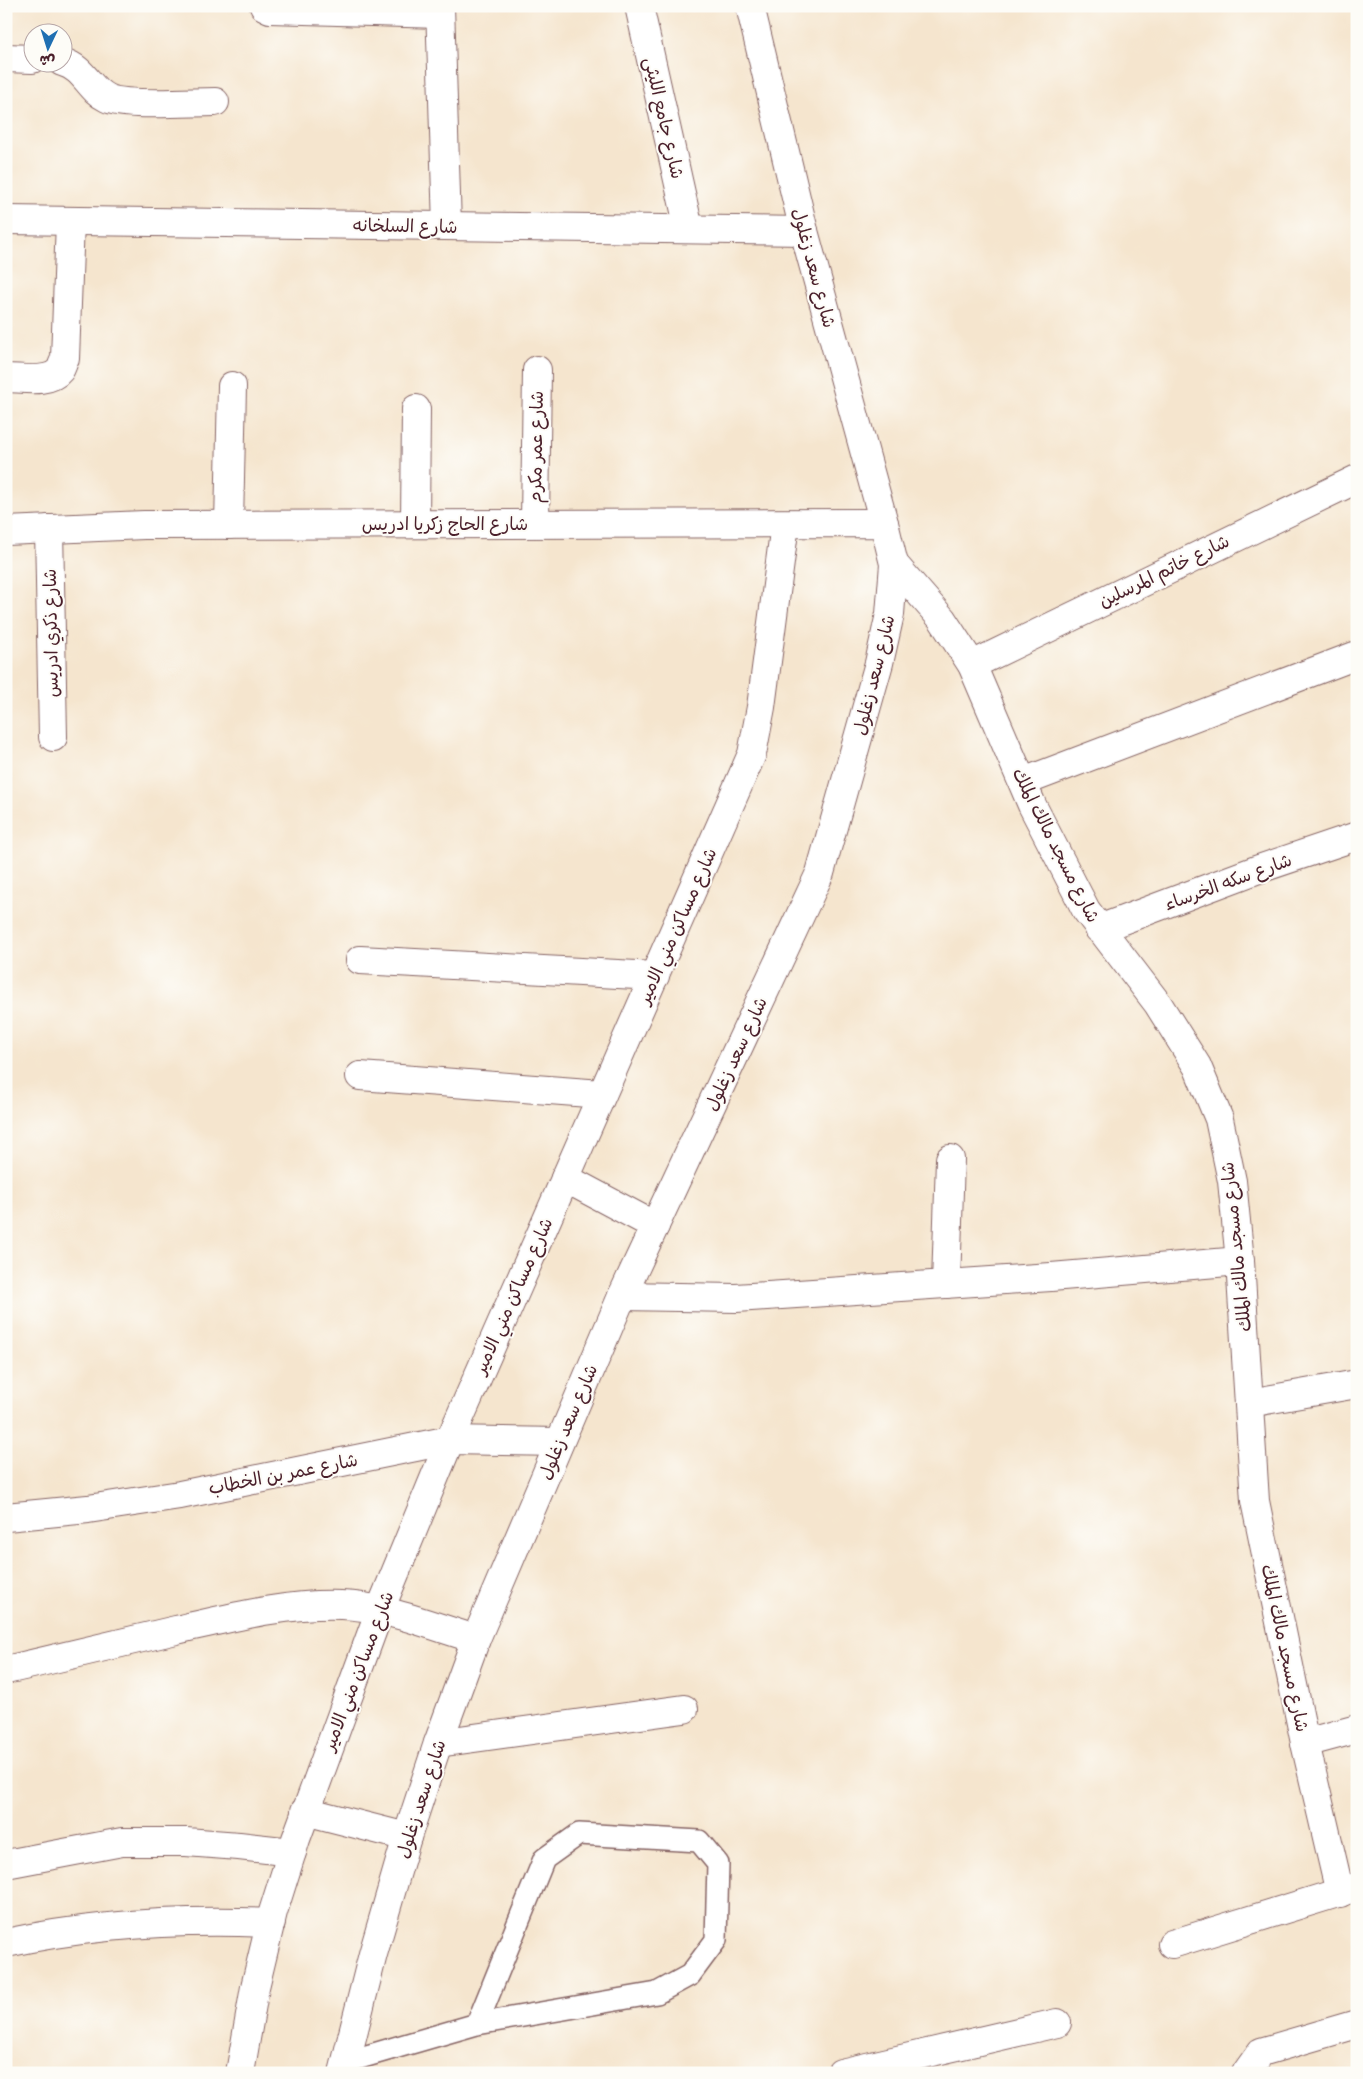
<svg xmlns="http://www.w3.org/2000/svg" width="1363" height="2079" font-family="Delius,'Playpen Sans Arabic',sans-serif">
	<rect width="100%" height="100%" fill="#fdfcf7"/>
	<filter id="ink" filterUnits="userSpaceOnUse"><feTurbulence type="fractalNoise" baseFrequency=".02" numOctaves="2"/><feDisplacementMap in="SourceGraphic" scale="10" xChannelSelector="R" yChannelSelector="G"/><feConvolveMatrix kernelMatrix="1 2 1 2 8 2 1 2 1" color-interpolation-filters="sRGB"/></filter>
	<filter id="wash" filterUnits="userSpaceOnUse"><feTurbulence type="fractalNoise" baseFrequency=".0096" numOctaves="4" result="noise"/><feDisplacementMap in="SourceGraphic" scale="20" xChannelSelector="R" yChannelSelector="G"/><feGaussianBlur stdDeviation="1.12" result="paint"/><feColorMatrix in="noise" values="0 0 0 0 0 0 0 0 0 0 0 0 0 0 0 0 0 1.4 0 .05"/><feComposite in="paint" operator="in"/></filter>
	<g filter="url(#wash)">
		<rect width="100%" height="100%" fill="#f5e5ce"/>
	</g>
	<g filter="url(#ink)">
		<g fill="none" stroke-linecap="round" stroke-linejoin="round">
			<defs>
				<path id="service" d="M346,2062l131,-38 180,-31 33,-18 26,-35 2,-76 -19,-23 -120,-7 -35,25 -67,165"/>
				<g id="minor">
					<path d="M264,6l6,3 170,5"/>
					<path d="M440,6l7,220"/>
					<path d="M639,6l50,223"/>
					<path d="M750,6l54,225 80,292"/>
					<path d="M6,58l26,1"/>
					<path d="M62,62c23,6 26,27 45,36 19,9 83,4 108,4"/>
					<path d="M6,220l798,11"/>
					<path d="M6,378c16,0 43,6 54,-8 2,-3 3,-8 5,-11l5,-138"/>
					<path d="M535,523l2,-153"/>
					<path d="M415,524l1,-115"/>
					<path d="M229,525l3,-139"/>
					<path d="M49,529l4,208"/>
					<path d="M894,564l48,55 30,46 60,140 54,105 72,94 39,62 22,53 13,62 8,80 15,240 50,242 35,150"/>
					<path d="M972,665l385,-186"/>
					<path d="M1023,782l334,-127"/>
					<path d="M1099,929l157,-59 101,-34"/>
					<path d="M360,960l295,16"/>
					<path d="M360,1076l242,18"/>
					<path d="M565,1178l90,48"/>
					<path d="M946,1284l4,-125"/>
					<path d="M622,1296l114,2 315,-21 189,-16"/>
					<path d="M1249,1403l108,-19"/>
					<path d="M6,1517l82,-8 92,-14 270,-55 109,2"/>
					<path d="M6,1670c57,-13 114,-27 170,-40 54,-12 109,-27 165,-25 44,1 93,22 135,34"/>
					<path d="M438,1743l246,-34"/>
					<path d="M1305,1743l52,-14"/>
					<path d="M305,1811l102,26"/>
					<path d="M6,1864l116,-22h64l53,4 53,6"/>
					<path d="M6,1943c88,-19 175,-24 265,-20"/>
					<path d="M1172,1944l185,-57"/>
					<path d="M240,2073l15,-86 18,-75 23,-73 84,-229 70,-170 302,-686 9,-47 24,-183"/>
					<path d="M841,2073l216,-50"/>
					<path d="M1246,2073l15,-21 96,-28"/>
				</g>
				<path id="tertiary" d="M6,531l138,-6 740,-2 10,41 -4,50 -11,49 -59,210 -198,423 -146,343 -38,104 -31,94 -34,117 -30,119"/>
			</defs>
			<!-- service casing -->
			<use href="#service" stroke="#866464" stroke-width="24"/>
			<!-- minor casing -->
			<use href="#minor" stroke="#866464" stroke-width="30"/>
			<!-- tertiary casing -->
			<use href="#tertiary" stroke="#866464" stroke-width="30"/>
			<!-- service -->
			<use href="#service" stroke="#fff" stroke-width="21"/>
			<!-- minor -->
			<use href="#minor" stroke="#fff" stroke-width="28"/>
			<!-- tertiary -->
			<use href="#tertiary" stroke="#fff" stroke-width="28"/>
		</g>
	</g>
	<g text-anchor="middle" stroke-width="4" stroke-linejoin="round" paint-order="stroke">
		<!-- street labels -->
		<g font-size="18" fill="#4a1f2b" stroke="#fdfcf7">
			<text transform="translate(664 118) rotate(77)" y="6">شارع جامع الليثى</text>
			<text transform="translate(405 226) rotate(1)" y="6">شارع السلخانه</text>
			<text transform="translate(814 268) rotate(75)" y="6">شارع سعد زغلول</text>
			<text transform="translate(536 447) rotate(-89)" y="6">شارع عمر مكرم</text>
			<text x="445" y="530">شارع الحاج زكريا ادريس</text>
			<text transform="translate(1164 571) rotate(-26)" y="6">شارع خاتم المرسلين</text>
			<text transform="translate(51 633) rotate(-91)" y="6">شارع ذكري ادريس</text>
			<text transform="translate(874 675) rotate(-76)" y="6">شارع سعد زغلول</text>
			<text transform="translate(1056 845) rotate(63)" y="6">شارع مسجد مالك الملك</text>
			<text transform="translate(1228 882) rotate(-20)" y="6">شارع سكه الخرساء</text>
			<text transform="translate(677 926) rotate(-66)" y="6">شارع مساكن مني الامير</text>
			<text transform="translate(736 1054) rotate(-65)" y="6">شارع سعد زغلول</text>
			<text transform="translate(1236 1247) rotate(-96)" y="6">شارع مسجد مالك الملك</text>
			<text transform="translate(513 1296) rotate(-66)" y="6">شارع مساكن مني الامير</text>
			<text transform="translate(568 1422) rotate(-67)" y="6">شارع سعد زغلول</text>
			<text transform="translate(283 1474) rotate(-11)" y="6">شارع عمر بن الخطاب</text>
			<text transform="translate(1285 1648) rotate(78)" y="6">شارع مسجد مالك الملك</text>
			<text transform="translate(358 1671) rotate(-69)" y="6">شارع مساكن مني الامير</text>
			<text transform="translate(421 1799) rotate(-72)" y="6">شارع سعد زغلول</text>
		</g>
	</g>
	<!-- margin -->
	<rect width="1363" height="2079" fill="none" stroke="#fdfcf7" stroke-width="25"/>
	<!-- north arrow -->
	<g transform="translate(48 48) rotate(184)"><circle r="24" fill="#fdfcf7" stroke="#b5a4a5"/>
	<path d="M0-4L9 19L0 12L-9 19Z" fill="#1f6fb2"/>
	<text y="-8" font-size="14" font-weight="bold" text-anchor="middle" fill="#4a1f2b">ش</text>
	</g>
</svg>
